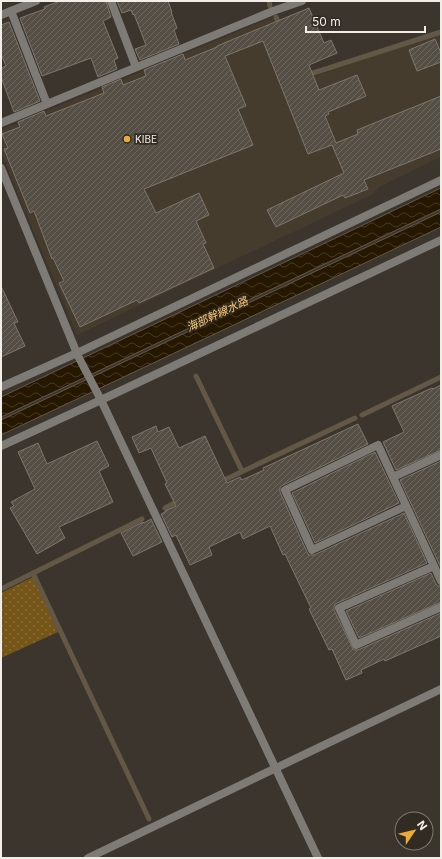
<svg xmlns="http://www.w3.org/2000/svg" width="442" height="859" font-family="Inter,'Noto Sans JP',sans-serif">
	<defs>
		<pattern id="grass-dots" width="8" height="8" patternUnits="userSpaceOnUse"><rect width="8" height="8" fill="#765618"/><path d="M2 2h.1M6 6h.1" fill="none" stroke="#8a6f3a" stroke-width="1.8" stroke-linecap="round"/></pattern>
		<pattern id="water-waves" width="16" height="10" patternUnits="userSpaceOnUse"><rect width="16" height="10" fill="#261700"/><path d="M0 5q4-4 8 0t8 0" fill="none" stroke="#463925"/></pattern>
		<pattern id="building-hatch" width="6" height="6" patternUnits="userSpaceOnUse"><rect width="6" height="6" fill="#544e45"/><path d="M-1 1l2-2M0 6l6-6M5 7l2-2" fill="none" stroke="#6d6860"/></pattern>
	</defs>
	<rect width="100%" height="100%" fill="#3b352d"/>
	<!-- built -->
	<path fill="#453c2e" d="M273,17l28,64 140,-48v124l-60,29 -10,9 -294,140 -76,-182v-23z"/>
	<!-- grass -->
	<path fill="url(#grass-dots)" d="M33,577l25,55 -57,26v-65z"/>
	<!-- water -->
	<g fill="url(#water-waves)" stroke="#635846">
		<path d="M441,188v21l-440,208v-20z"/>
		<path d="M441,212v15l-440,208v-15z"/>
	</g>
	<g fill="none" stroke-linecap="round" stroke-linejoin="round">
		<!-- stream -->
		<g stroke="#635846" stroke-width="5">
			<path d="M269,1l1,5"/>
			<path d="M276,17l4,10"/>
			<path d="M307,75l134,-43"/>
			<path d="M196,376l46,95"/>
			<path d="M362,415l79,-38"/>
			<path d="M220,482l135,-64"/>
			<path d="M165,508l15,-8"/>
			<path d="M33,573l116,246"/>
			<path d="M1,589l141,-70"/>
		</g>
	</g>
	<!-- building -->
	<g fill="url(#building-hatch)" stroke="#7c766c">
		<path d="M60,1h46l5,16 -8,4 15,37 -4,2 3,9 -19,8 -7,-19 -49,18 -22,-58 25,-9 -1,-2z"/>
		<path d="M117,1h51l4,11h-1l6,16 -3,2 5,14 -39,16 -5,-11 11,-4 -12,-31 -1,1 -2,-5 -9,3z"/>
		<path d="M309,8l15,35 7,-3 6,13 -28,12 10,25 38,-15 9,21 -38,16 1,2 -4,2 11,27 22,-9 -1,-4 84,-34v53l-77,31 4,9 -23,9 -2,-3 -67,32 -9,-17 77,-37 -12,-28 -24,9 -45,-113 -38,15 21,50 -8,3 15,36 -109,44 12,24 43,-20 10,22 -13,6 10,22 -3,1 11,24 -75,35 -2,-3 -57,27 -21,-44 5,-2 -11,-23 -1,1 -18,-48 -4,2 -26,-64 4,-1 -6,-14 18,-7 -2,-5 26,-11 2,5 58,-23 -2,-6 19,-8 2,6 23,-9 -2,-6 39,-16 2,6 32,-13v-1z"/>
		<path d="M9,22l31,79 -26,11 -13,-35v-9l5,-2 -5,-12v-29z"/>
		<path d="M435,39l6,14v9l-24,9 -8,-21z"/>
		<path d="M1,286l17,36 -4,1 11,23 -24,11z"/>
		<path d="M441,385v65l-45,20 -13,-28 21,-10 -12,-26 40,-18 1,1z"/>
		<path d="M358,424l10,20 -85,41 -3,2v5l27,60 2,3h5l90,-42 23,50 -92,41 -1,3v3l19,39 2,1h3l83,-37v23l-56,25 -1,-2 -23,11 1,3 -16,7 -14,-31 -3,1 -20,-41 2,-1 -26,-54 -2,1 -13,-29 -27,13 -3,-7 -31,15 3,8 -22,10 -14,-30 -4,2 -11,-23 4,-2v-1l11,-5 -11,-22 2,-1 -16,-35 -12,5 -7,-16 24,-11 2,6 11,-5 10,21 26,-12 22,47 13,-6 2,3 22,-10 -1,-2z"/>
		<path d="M97,441l12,25 -10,5 14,31 -54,25 6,11 -28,16 -27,-46 4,-2 -3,-4 24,-13 -17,-37 20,-9 9,21z"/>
		<path d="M375,452l24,51 -84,40 -23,-50z"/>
		<path d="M441,461v107l-41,-88z"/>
		<path d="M151,519l11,23 -29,14 -12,-23 22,-11 1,1z"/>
		<path d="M431,573l5,11 2,2h3v16l-82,36 -13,-27z"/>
	</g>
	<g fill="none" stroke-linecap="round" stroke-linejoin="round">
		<!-- street -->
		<g stroke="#7e7b77" stroke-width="8">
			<path d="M111,1l25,66"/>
			<path d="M11,11l36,93"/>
			<path d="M1,15l35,-14"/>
			<path d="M1,123l272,-112 29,-10"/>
			<path d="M1,168l77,188 23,44 217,458"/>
			<path d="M1,387l76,-34 364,-173"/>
			<path d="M1,446l100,-46 340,-160"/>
			<path d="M393,477l48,-22"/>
			<path d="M406,506l-94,44 -27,-60 93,-45 63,136"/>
			<path d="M434,566l-95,42 17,37 85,-38"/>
			<path d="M88,858l353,-169"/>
		</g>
	</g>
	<!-- markers -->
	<circle fill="#e8ab37" stroke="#312b23" stroke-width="1.5" cx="127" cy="139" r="4"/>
	<g text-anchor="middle" stroke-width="3.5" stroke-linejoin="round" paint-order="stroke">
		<!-- poi labels -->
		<g font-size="10" fill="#f1eee8" stroke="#312b23" text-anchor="start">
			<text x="135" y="143">KIBE</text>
		</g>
		<!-- water labels -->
		<g font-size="11" font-style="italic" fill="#fbc873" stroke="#312b23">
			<text transform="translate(217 314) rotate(-25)" y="4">海部幹線水路</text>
		</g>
	</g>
	<!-- border -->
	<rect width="442" height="859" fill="none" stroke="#f1eee8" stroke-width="4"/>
	<!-- north arrow -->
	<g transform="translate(414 831) rotate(55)"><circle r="19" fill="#312b23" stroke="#7e7972"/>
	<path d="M0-3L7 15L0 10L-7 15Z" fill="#e8ab37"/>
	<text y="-6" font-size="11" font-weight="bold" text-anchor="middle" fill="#f1eee8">N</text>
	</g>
	<!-- scale -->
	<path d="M306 26v6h119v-6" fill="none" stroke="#f1eee8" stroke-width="2"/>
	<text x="312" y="26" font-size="12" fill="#f1eee8" stroke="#312b23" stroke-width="3" paint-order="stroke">50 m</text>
</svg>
